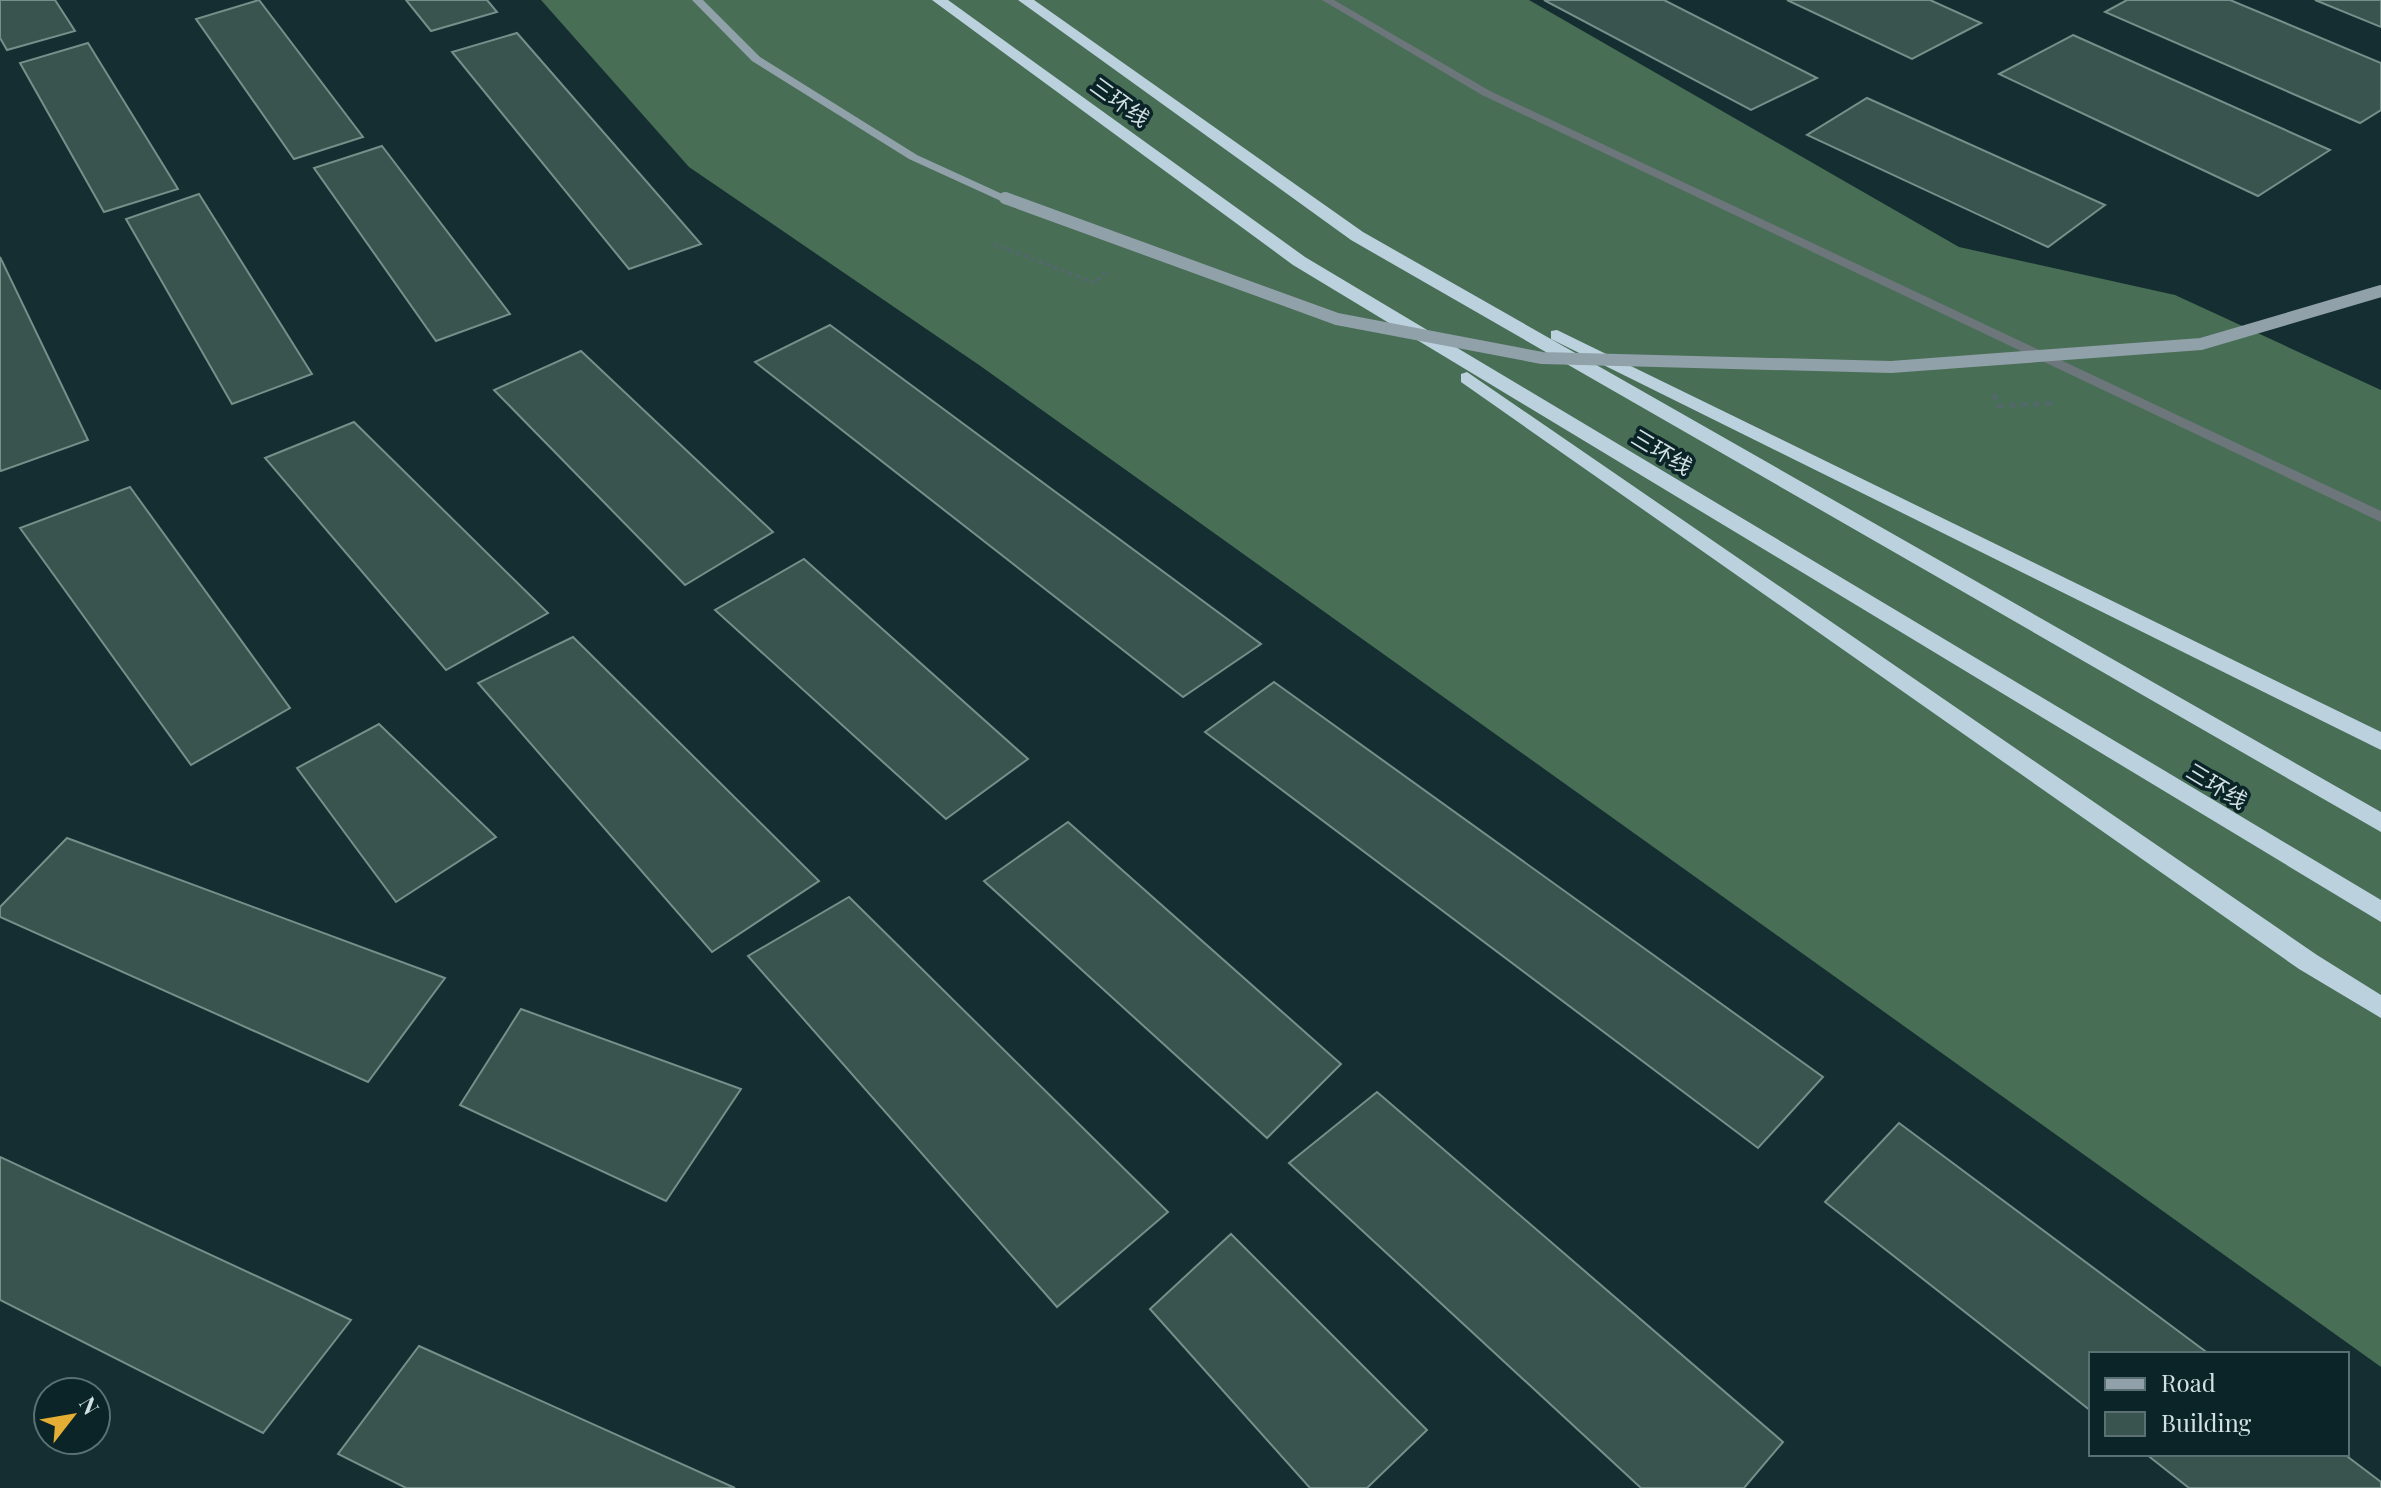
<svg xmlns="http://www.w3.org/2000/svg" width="2381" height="1488" font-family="'Playfair Display','Noto Sans SC',serif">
	<rect width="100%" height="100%" fill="#152e31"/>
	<!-- forest -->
	<path fill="#486e56" d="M541,0h988l430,247 216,48 206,95v977l-1402,-1002 -290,-198z"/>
	<!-- building -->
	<g fill="#39534e" stroke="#75908a" stroke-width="2">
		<path d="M0,0h55l20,31 -68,19 -7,-12z"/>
		<path d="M259,0l104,137 -69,22 -98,-140z"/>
		<path d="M406,0h81l10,12 -66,19z"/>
		<path d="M1544,0h120l153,78 -66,32z"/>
		<path d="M1787,0h143l51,23 -69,36z"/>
		<path d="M2127,0h103l151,63v47l-21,13 -255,-111z"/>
		<path d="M2315,0h66v27z"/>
		<path d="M517,33l184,211 -72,25 -177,-217z"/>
		<path d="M2073,35l257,115 -72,46 -259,-122z"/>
		<path d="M88,43l90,146 -74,23 -84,-149z"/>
		<path d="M1867,98l238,107 -57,42 -241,-112z"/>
		<path d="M382,146l128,168 -74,27 -122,-173z"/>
		<path d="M199,194l113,180 -80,30 -106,-185z"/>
		<path d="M0,257l88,183 -87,31 -1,-3z"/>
		<path d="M830,325l431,319 -78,53 -428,-335z"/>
		<path d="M581,351l192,181 -88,53 -191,-195z"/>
		<path d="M354,422l194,191 -102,57 -181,-212z"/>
		<path d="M130,487l160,221 -99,57 -171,-237z"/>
		<path d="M804,559l224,200 -82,60 -231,-209z"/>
		<path d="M573,637l246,244 -107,71 -234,-269z"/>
		<path d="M1274,682l549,395 -65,71 -553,-416z"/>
		<path d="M379,724l117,113 -100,65 -99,-134z"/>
		<path d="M1068,822l273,242 -74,74 -283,-257z"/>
		<path d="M67,838l378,140 -77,104 -368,-165v-10z"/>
		<path d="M849,897l319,315 -111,95 -309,-351z"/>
		<path d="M521,1009l220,80 -75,112 -206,-96z"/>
		<path d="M1377,1092l406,350 -39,46h-103l-352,-325z"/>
		<path d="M1899,1123l310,231h-118v57l-266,-209z"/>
		<path d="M0,1157l351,163 -88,113 -263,-133z"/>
		<path d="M1231,1234l196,196 -60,58h-57l-160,-179z"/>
		<path d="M419,1346l316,142h-329l-68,-34z"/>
		<path d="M2146,1454h198l37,28v6h-192z"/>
	</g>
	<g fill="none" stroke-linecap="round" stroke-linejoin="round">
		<!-- path-far1 -->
		<path stroke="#53686b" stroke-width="4" stroke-dasharray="4 4" stroke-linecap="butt" d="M994,244l101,39 10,-10"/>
		<!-- path -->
		<path stroke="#53686b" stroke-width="5" stroke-dasharray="6 6" stroke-linecap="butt" d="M1994,394l4,12 58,-3"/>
		<!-- minor -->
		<path fill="#6c767b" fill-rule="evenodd" d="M1322,0h12l156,91 891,420v11l-899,-427z"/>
		<!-- secondary -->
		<path fill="#91a1a9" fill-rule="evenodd" d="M692,0h11l57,57 157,98 94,43 -2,3h-8l-92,-42 -157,-98z"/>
		<!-- trunk -->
		<g fill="#bbd2de" fill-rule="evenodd">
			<path d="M932,0h16l357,257 1076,643v22l-1088,-657z"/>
			<path d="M1018,0h16l329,232 1018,580v20l-1030,-592z"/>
			<path d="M1557,330l824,402v18l-830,-411v-8z"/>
			<path d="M1467,372l850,583 64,40v23l-82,-49 -838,-587v-8z"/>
		</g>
		<!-- secondary-bridge -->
		<path stroke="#91a1a9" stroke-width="12" d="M1005,198l332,121 205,39 349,9 310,-23 180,-53"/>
	</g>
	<g text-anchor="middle" stroke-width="7" stroke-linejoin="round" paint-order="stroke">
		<!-- street labels -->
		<g font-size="22" fill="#d2e1e3" stroke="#0a2427">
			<text transform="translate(1120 102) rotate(36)" y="8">三环线</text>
			<text transform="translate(1662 452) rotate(31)" y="8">三环线</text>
			<text transform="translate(2217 786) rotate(31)" y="8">三环线</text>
		</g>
	</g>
	<!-- legend -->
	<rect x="2089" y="1352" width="260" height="104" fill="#0a2427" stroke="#5a7072" stroke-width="2"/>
	<rect x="2105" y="1378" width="40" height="12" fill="#91a1a9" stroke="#5a7072" stroke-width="2"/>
	<text x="2161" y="1392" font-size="24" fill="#d2e1e3">Road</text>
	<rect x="2105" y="1412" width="40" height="24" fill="#39534e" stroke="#5a7072" stroke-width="2"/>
	<text x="2161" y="1432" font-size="24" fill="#d2e1e3">Building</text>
	<!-- north arrow -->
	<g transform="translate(72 1416) rotate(59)"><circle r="38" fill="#0a2427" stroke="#5a7072" stroke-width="2"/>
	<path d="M0-6L14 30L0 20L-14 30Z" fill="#e4ae35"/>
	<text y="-12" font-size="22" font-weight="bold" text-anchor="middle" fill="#d2e1e3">N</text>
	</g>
</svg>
